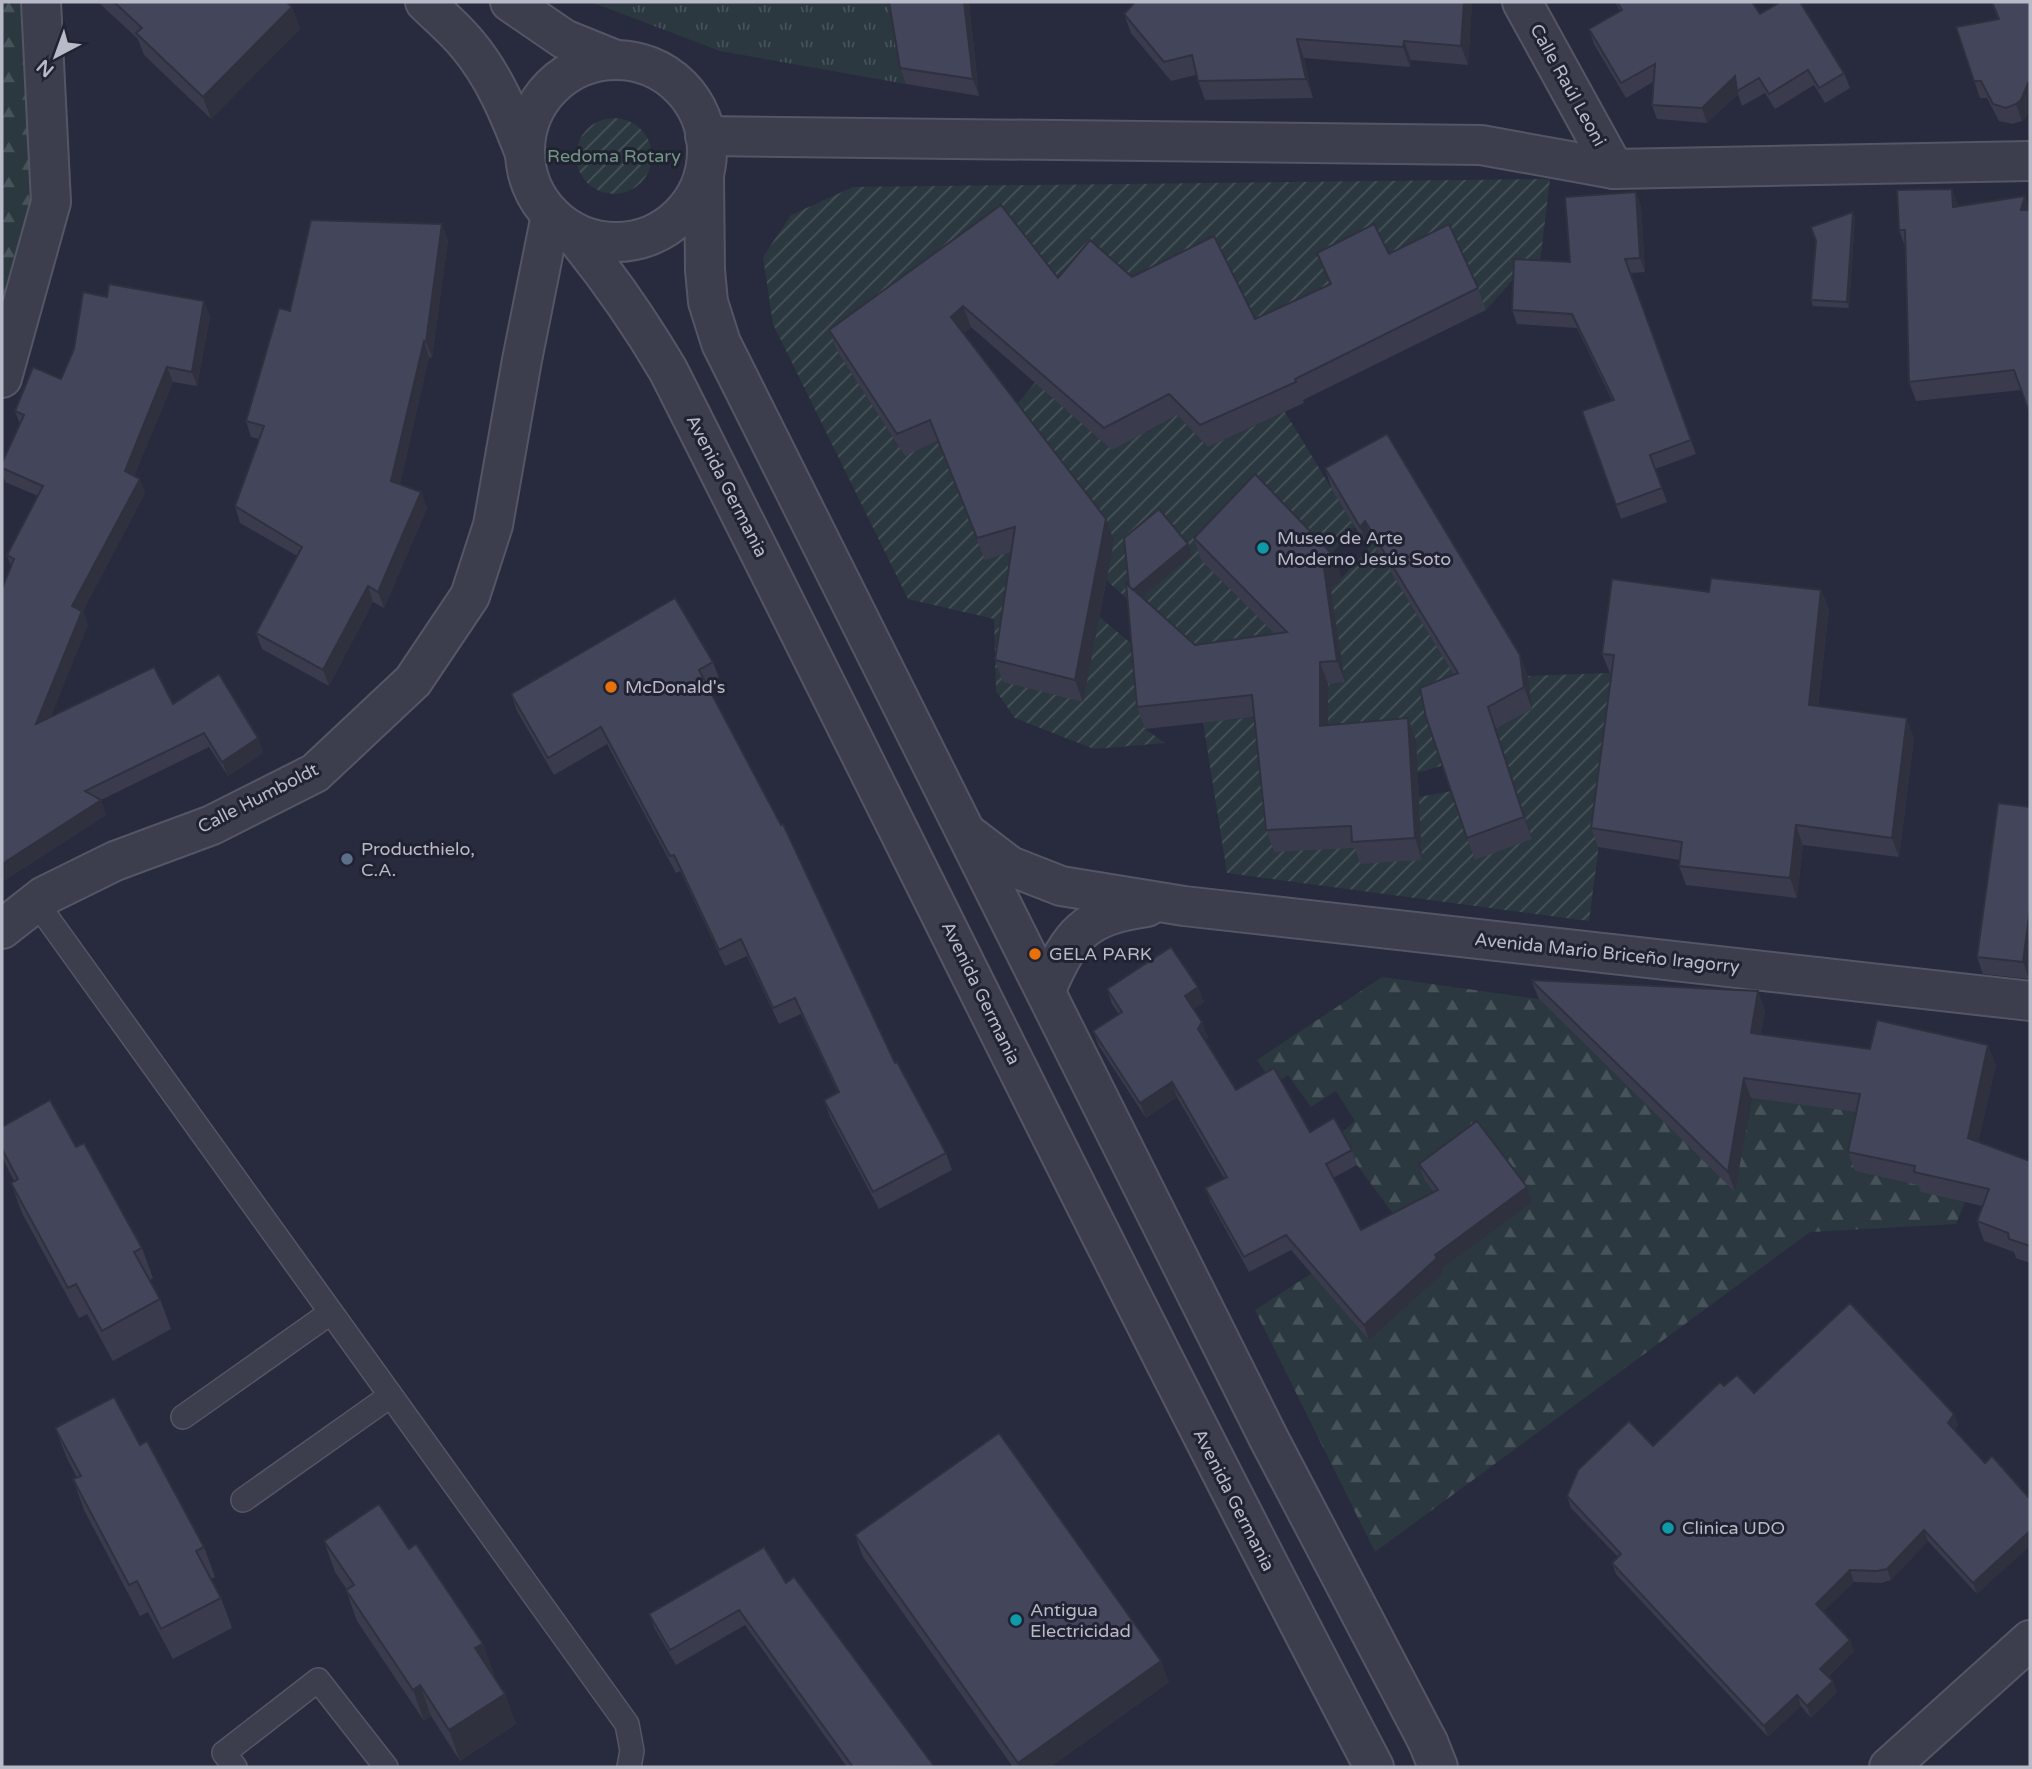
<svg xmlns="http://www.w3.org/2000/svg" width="2032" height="1769" font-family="'Varela Round',sans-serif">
	<defs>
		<pattern id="grass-tufts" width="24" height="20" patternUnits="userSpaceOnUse" patternTransform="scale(1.75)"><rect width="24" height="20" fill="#2b383f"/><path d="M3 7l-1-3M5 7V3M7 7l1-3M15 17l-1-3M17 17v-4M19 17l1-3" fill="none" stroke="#485359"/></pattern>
		<pattern id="forest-firs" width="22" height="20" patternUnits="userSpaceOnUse" patternTransform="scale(1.75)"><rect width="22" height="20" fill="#2b383f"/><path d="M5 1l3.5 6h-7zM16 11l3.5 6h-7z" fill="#485359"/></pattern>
		<pattern id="garden-furrows" width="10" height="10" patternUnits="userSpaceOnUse" patternTransform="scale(1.75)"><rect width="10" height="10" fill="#2b383f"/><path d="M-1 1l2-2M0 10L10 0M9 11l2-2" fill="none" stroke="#485359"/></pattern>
	</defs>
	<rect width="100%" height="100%" fill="#282b3d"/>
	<!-- grass -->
	<path fill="url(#grass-tufts)" d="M591,2h301l14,82 -186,-33z"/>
	<!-- forest -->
	<g fill="url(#forest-firs)">
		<path d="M2,2h25l24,200 -49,176z"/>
		<path d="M1382,977l157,22 196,192 17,-94 112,15 101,83v7l-9,22 -146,8 -435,320 -120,-242 57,-37 57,67 33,-114 -45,-61 -17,-31 15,-13 -19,-30 -25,16 -23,-32 -14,10 -17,-25z"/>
	</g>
	<!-- garden -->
	<g fill="url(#garden-furrows)">
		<circle cx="614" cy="156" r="38"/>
		<path d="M1550,179l-11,91 -20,3 -33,37 -29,-64 -118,59 -76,35 -197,-41 -229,52 137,74 39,-16 60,-72 104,78 31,32 77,-35 70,115 -30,34 -10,91 -112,14 -97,-86 2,-8 -85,-19 141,118 -19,58 20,14 -71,6 -79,-31 -19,-27 -2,-72 -86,-20 -135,-275 -10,-67 28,-42 62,-28z"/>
		<path d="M1373,543l110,87 -39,135 -27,8 -1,-33 -61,5 -27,15 -3,-50 6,-120z"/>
		<path d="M1609,673l12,2 -32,246 -362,-48 -24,-151 57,-5 159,80 33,-6 80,48 -36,-110 36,-20 -4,-33z"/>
	</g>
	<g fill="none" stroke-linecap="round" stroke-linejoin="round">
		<defs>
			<g id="service">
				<path d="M36,902l591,822 5,27 -3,16"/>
				<path d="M183,1417l147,-104"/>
				<path d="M243,1500l147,-104"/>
				<path d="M235,1767l-11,-14 94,-73 68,87"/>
			</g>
			<g id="minor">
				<path d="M1522,2l92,167"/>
				<path d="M705,136l776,9 133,24 416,-8"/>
				<path d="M2,378l49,-176 -10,-200"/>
				<path d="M968,834l42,32 51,20 123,20 846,95"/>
				<path d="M2,929l42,-33 71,-35 97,-36 103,-52 98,-92 57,-85 23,-71 29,-165 29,-145"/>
				<path d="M1046,990c25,-57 38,-74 101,-83"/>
				<path d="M1428,1742l10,25"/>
				<path d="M1889,1767l141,-127"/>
			</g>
			<g id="tertiary">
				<path d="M425,2c14,14 30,27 43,43 26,31 41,68 56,106"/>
				<path d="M510,2l54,37 52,21"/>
				<circle cx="616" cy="151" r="91"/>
				<path d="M704,175l1,95 3,32 13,41 548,1096 159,303"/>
				<path d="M570,230c37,45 68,89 98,140 235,465 463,935 706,1397"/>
			</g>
		</defs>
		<!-- service casing -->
		<use href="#service" stroke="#545665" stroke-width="26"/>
		<!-- minor casing -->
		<use href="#minor" stroke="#545665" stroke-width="42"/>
		<!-- tertiary casing -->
		<use href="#tertiary" stroke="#545665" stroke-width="42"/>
		<!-- service -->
		<use href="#service" stroke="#3c3e4d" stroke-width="23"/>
		<!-- minor -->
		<use href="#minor" stroke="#3c3e4d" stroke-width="38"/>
		<!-- tertiary -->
		<use href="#tertiary" stroke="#3c3e4d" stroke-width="38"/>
	</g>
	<!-- wall -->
	<g fill="#3a3c4d">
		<path d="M98,2h189l5,5 8,22 -89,90 -67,-64 -6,-16z"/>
		<path d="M889,2h80l10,94 -73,-12 -6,-16z"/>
		<path d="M1131,2h341l-4,63 -57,-5 -1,7 -106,-9 9,40 -108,2 -9,-25 -25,6 -40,-48 -7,-19 9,-10z"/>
		<path d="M1615,2h137l8,12 84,59 6,15 -25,15 -11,-18 -39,24 -10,-16 -23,13 -4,-12 -31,29 -50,-4 -5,-14 1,-23 -27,16 -32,-54 -5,-15 31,-18z"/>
		<path d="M1991,2h39v106l-3,8 -5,5 -10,3 -13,-3 -12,-23h-7l-24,-71 42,-8z"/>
		<path d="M1952,189l6,17 67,-10 5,14 -9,180 -105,11 -7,-19 -3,-133 -7,-19z"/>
		<path d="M1636,192l5,14 4,66 -15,1 66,181 -41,15 12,33 -46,17 -39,-108 30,-11 -35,-72 -60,-4 -5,-14 58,-48z"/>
		<path d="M1855,217l-6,91 -36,-2 -2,-6z"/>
		<path d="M448,240l-16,118 -3,-1 -29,127 21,8 6,16 -43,100 -11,-6 -44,84 -67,-37 -6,-16 41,-77 -57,-33 -5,-17 24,-67 -8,-2 -5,-16 44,-110z"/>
		<path d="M1317,253l72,1 89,34 8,22 -183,90 1,3 -96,44 -31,-32 -65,35 -141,-123 -7,7 150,207 -31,161 -80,-20 -8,-22 16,-108 -26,8 -48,-119 -32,15 -68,-105 -8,-21 229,-52 74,-1 123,42 75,-34z"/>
		<path d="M210,316l-13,70 -24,-4 -39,94 11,17 -62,118 5,14 -38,92 123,-13 85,34 5,15 -35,23 -19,-29 -108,53 5,15 -104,67v-293l9,-23 -4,-11 31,-59 -33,-14 -3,-10v-9l18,-39 -5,-13 46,-32 13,-30z"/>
		<path d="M1325,468l203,208 4,33 -36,20 36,110 -57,21 -8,-22 -13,-163 -81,-132 -5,5 -36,-58z"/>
		<path d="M1194,538l148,40 -11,12 14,92 -17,2v41l80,-7 8,22 6,120 -62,4 -5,-16 -81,4 -8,-22 -12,-113 -109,12 -8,-22 -8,-121 59,-42 4,11 -50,42 53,48 80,-11 -74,-74z"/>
		<path d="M1821,590l8,20 -11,97 96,31 -15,119 -96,-12 -6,53 -111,-13 -7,-19 1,-6 -82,-13 -7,-19 21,-154 -2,-1 -8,-19 107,-62z"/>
		<path d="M713,662l6,16 -12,7 188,378 51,90 6,17 -73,39 -49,-92 -6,-17 14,-7 -37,-79 -22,10 -32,-68 -22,10 -45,-95 -4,2 -69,-129 -53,31 -37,-64 -6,-17z"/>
		<path d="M2030,807l-1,172 -46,-5 -6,-17z"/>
		<path d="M1531,980l227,11 7,20 -4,23 235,31 -18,77 52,19v102l-14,-5 -2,-6 -30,-11 -7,-20 6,-15 -62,-14 -3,-7 -63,-14 -7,-19 8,-40 -105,-14 -16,94 -196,-193z"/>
		<path d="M1198,987l6,15 -11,7 15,28 -3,4 31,49 74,42 42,18 5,15 -24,13 28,52 73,-38 -10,-13 -5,-15 108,23 5,15 -91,67 2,4 -74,67 -78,-90 -42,22 -38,-69 -6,-15 19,-10 -47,-81 -31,21 -47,-72 -6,-15 26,-17 -7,-10 -5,-15z"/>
		<path d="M2,1127l74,20 66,101 11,30 -3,2 10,19 11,30 -58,32 -26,-47 -8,4 -57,-105 -11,-30 3,-2 -12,-24z"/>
		<path d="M1724,1386l30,7 200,21 4,11 -3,5 22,164 -49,-53 -37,39 -10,3 -27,-1 -31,29 27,29 4,11 -26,26 9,15 -26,26 -10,-12 -33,31 -152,-163 -4,-11 6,-6 -47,-49 -4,-12 86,-50z"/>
		<path d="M55,1428l85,17 64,102 11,30 -4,2 10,19 11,30 -59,31 -25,-47 -8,4 -56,-106 -11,-31 4,-1 -10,-20z"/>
		<path d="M855,1535l314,147 -119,85h-37l-150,-210z"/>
		<path d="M324,1541l85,8 74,95 11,30 -1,1 12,19 11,30 -56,37 -29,-45 -7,5 -67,-100 -11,-31h1l-12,-18z"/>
		<path d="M786,1583l148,184h-87l-102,-142 -69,40 -21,-36 -6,-15z"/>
	</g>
	<!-- shaded-wall -->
	<g fill="#2f313f">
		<path d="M964,2h5l10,94 -6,-17z"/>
		<path d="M1464,2h8l-4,63 -7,-19z"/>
		<path d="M292,7l8,22 -89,90 -8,-22z"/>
		<path d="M1297,39l7,19 9,40 -7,-19z"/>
		<path d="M1404,41l7,19 -1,7 -7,-20z"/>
		<path d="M1735,76l3,18 -31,29 -5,-15z"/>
		<path d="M2028,83l2,7v18l-3,8 -5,5 -6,-17z"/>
		<path d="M1952,189l7,19 -6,-1z"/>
		<path d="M1636,192l5,14 4,66 -5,-14z"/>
		<path d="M2025,196l5,15 -9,-1z"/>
		<path d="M1853,212l2,5 -6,91 -2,-6z"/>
		<path d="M442,224l6,16 -16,118 -6,-16z"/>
		<path d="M204,301l6,15 -13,70 -5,-14z"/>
		<path d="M963,306l8,21 -12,12 -8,-22z"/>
		<path d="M424,341l5,16 -32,140 -6,-16z"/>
		<path d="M167,367l6,15 -43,104 -5,-15z"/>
		<path d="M140,479l5,14 -62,118 5,14 -46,114 -6,-15 36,-118z"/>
		<path d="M421,492l6,16 -43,100 -6,-16z"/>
		<path d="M1106,519l8,22 -31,161 -8,-22z"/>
		<path d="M1365,521l8,22 -5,5 -8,-21z"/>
		<path d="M1188,544l4,11 -58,49 -4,-11z"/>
		<path d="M1334,556l8,22 -11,12 14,92 -8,-21 -13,-93z"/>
		<path d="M368,586l5,16 -44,84 -6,-16z"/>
		<path d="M1821,590l8,20 -13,115 -7,-20z"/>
		<path d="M1520,655l8,21 4,33 -8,-22z"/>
		<path d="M1320,662l8,22v64l-8,-22z"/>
		<path d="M1488,707l8,22 36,110 -8,-22z"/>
		<path d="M1408,718l8,22 6,120 -7,-22z"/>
		<path d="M1907,718l7,20 -15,119 -7,-19z"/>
		<path d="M258,738l5,15 -35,23 -6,-14z"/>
		<path d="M101,800l5,15 -104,67v-18z"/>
		<path d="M1796,825l7,20 -6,53 -7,-20z"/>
		<path d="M2030,909v63l-1,7 -6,-17z"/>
		<path d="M1198,987l6,15 -14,9 -5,-15z"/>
		<path d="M1758,991l7,20 -7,41 -7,-19z"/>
		<path d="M1202,1022l6,15 -5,7 -5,-15z"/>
		<path d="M1988,1045l8,20 -21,93 -7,-20z"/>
		<path d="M1744,1078l7,20 -16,94 -7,-20z"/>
		<path d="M1172,1082l5,15 -31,21 -6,-15z"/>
		<path d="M1527,1187l5,15 -91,67 2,4 -74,67 -5,-15 71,-70z"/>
		<path d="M1954,1414l4,11 -6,9 -4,-11z"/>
		<path d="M1924,1530l4,11 -37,39 -4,-11z"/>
		<path d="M2030,1531v15l-53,48 -4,-11z"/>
		<path d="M1850,1570l4,12 -34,33 -4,-11z"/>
		<path d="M1850,1640l4,11 -30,29 -4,-11z"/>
		<path d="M483,1644l11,30 -8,5 -11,-31z"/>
		<path d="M1161,1661l8,21 -119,85h-31l-1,-4z"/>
		<path d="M1833,1681l4,11 -26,26 -4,-12z"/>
		<path d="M420,1685l11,31 -7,5 -11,-31z"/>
		<path d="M505,1694l11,30 -56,37 -11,-31z"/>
		<path d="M1797,1695l4,11 -33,31 -4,-11z"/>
	</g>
	<!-- building -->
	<g fill="#43465a" stroke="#2f313f" stroke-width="2">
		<path d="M114,2h173l5,5 -89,90 -67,-64 6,-5z"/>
		<path d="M889,2h75l9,77 -73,-11z"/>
		<path d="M1135,2h329l-3,44 -57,-5 -1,6 -106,-8 9,40 -108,2 -6,-26 -28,7 -40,-48z"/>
		<path d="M1617,2h135l8,12 20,-12h20l44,71 -25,15 -11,-18 -39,24 -10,-16 -22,13 -2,-15 -33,32 -50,-3 3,-41 -34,19 -32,-54 33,-19z"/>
		<path d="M1992,2h38v81h-2l-7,17 -5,4 -10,4 -13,-4 -12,-23h-7l-18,-54 43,-8z"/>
		<path d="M1952,189l1,18 72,-11 -4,14h9v204l-16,-44 -105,12 -4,-152h-6l-2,-40z"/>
		<path d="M1636,192l4,66 -15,1 66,181 -41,15 12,33 -46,17 -34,-94 32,-11 -42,-86 -60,-4 2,-51 56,3 -5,-65z"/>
		<path d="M1001,205l57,73 32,-38 42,37 82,-41 41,83 76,-35 -14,-31 57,-29 15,30 60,-30 29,64 -183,91 1,3 -96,43 -31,-31 -65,34 -141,-122 -12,11 155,202 -31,161 -80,-20 20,-133 -38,11 -47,-118 -33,14 -68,-104z"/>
		<path d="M1853,212l-6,90 -36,-2 5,-59 -5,-14z"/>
		<path d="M311,220l131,4 -16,118 -2,-1 -33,140 30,11 -43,100 -10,-6 -45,84 -67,-37 46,-86 -67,-41 29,-80 -18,-5 33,-113 11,3z"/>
		<path d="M109,284l95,17 -12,71 -25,-5 -42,104 15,8 -68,127 10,5 -46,113 118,-57 19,37 46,-30 39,64 -36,24 -18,-29 -119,58 16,9 -99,64v-275l12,-30 -7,-4 36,-69 -41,-18v-5l22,-48 -9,-4 18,-44 28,12 13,-30 9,-57 24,5z"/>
		<path d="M1387,434l133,221 4,32 -36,20 36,110 -57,21 -41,-121 -6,-29 38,-15 -93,-152 -5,6 -35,-59z"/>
		<path d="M1255,474l79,82 -10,12 13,93 -17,1v64l88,-8 7,120 -63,4 -1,-16 -85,4 -14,-135 -115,12 -11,-124 69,62 92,-13 -93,-94z"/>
		<path d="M1159,509l29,35 -55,46 -4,-4 -5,-48z"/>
		<path d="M1711,578l110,12 -12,115 98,13 -15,120 -96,-13 -6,53 -111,-12 3,-24 -91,-14 23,-173 -12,-1 10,-75 97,13z"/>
		<path d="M675,598l38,64 -14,8 82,155 2,-1 112,239 2,-1 49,91 -73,39 -49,-92 15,-8 -44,-94 -22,10 -32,-69 -22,11 -45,-95 -4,1 -69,-129 -53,31 -37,-64z"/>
		<path d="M1998,803l32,4v102l-7,53 -46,-5z"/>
		<path d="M1171,947l27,40 -13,9 17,26 -4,7 38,61 38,-22 36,64 24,-14 18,32 -26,14 35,66 77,-40 -19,-26 58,-43 50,66 -92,68 2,3 -73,67 -78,-90 -42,22 -39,-69 22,-11 -55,-95 -32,21 -47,-72 29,-19 -15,-23z"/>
		<path d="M1531,980l227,11 -7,42 119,16 7,-29 111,25 -20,93 62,23v85l-21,-7 -1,-6 -31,-12 12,-32 -75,-17 1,-6 -67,-14 12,-58 -116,-16 -16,94z"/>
		<path d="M50,1100l26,47 8,-4 58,105 -8,4 26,47 -58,32 -26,-47 -8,4 -57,-105 7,-4 -16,-30v-22z"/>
		<path d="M1850,1303l104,111 -6,9 37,40 7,-7 38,43v32l-57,52 -49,-53 -37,39 -10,2 -27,-1 -34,34 34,36 -30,29 13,12 -26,25 -10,-11 -33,31 -152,-163 9,-9 -54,-58 11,-26 51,-49 24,25 67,-64 4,4 13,-11 17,18z"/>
		<path d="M114,1397l26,48 7,-4 57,106 -8,4 25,47 -60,31 -24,-48 -8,4 -56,-106 8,-3 -26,-48z"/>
		<path d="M999,1433l162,228 -143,102 -163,-228z"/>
		<path d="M379,1504l30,45 7,-5 67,100 -8,4 30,46 -56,36 -29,-45 -7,5 -67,-100 8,-5 -30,-44z"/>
		<path d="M764,1547l22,36 8,-6 140,189 -81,1 -114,-157 -69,40 -21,-36z"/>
	</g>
	<!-- markers -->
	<g fill="#0f9aa8" stroke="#212332" stroke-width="2.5">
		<circle cx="1263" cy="548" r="7"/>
		<circle cx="1668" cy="1528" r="7"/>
		<circle cx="1016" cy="1620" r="7"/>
	</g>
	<g fill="#e8710a" stroke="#212332" stroke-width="2.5">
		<circle cx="611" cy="687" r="7"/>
		<circle cx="1035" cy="954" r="7"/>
	</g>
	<circle fill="#5c6f8a" stroke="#212332" stroke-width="2.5" cx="347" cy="859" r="7"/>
	<g text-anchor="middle" stroke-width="6" stroke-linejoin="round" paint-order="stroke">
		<!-- street labels -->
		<g font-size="18" fill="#b8bac8" stroke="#212332">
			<text transform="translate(1568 85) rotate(61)" y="6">Calle Raúl Leoni</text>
			<text transform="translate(727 486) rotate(63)" y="6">Avenida Germania</text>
			<text transform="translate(258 798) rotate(-27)" y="6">Calle Humboldt</text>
			<text transform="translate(1607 953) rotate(6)" y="6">Avenida Mario Briceño Iragorry</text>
			<text transform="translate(981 993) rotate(64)" y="6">Avenida Germania</text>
			<text transform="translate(1234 1500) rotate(63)" y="6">Avenida Germania</text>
		</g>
		<!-- park labels -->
		<g font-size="18" fill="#729684" stroke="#212332">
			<text x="614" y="162">Redoma Rotary</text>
		</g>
		<!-- poi labels -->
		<g font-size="18" fill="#b8bac8" stroke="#212332" text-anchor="start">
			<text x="1277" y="544">Museo de Arte<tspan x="1277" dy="21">Moderno Jesús Soto</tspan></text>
			<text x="625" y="693">McDonald's</text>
			<text x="361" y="855">Producthielo,<tspan x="361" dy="21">C.A.</tspan></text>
			<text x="1049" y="960">GELA PARK</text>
			<text x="1682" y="1534">Clinica UDO</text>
			<text x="1030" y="1616">Antigua<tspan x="1030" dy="21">Electricidad</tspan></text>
		</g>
	</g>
	<!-- border -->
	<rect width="2032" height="1769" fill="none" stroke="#b8bac8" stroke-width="7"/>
	<!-- north arrow -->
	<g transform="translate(56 56) rotate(221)" stroke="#212332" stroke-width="5" paint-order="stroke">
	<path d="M0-5L12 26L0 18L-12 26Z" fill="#b8bac8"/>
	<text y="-10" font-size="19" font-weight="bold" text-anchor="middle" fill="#b8bac8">N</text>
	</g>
</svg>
